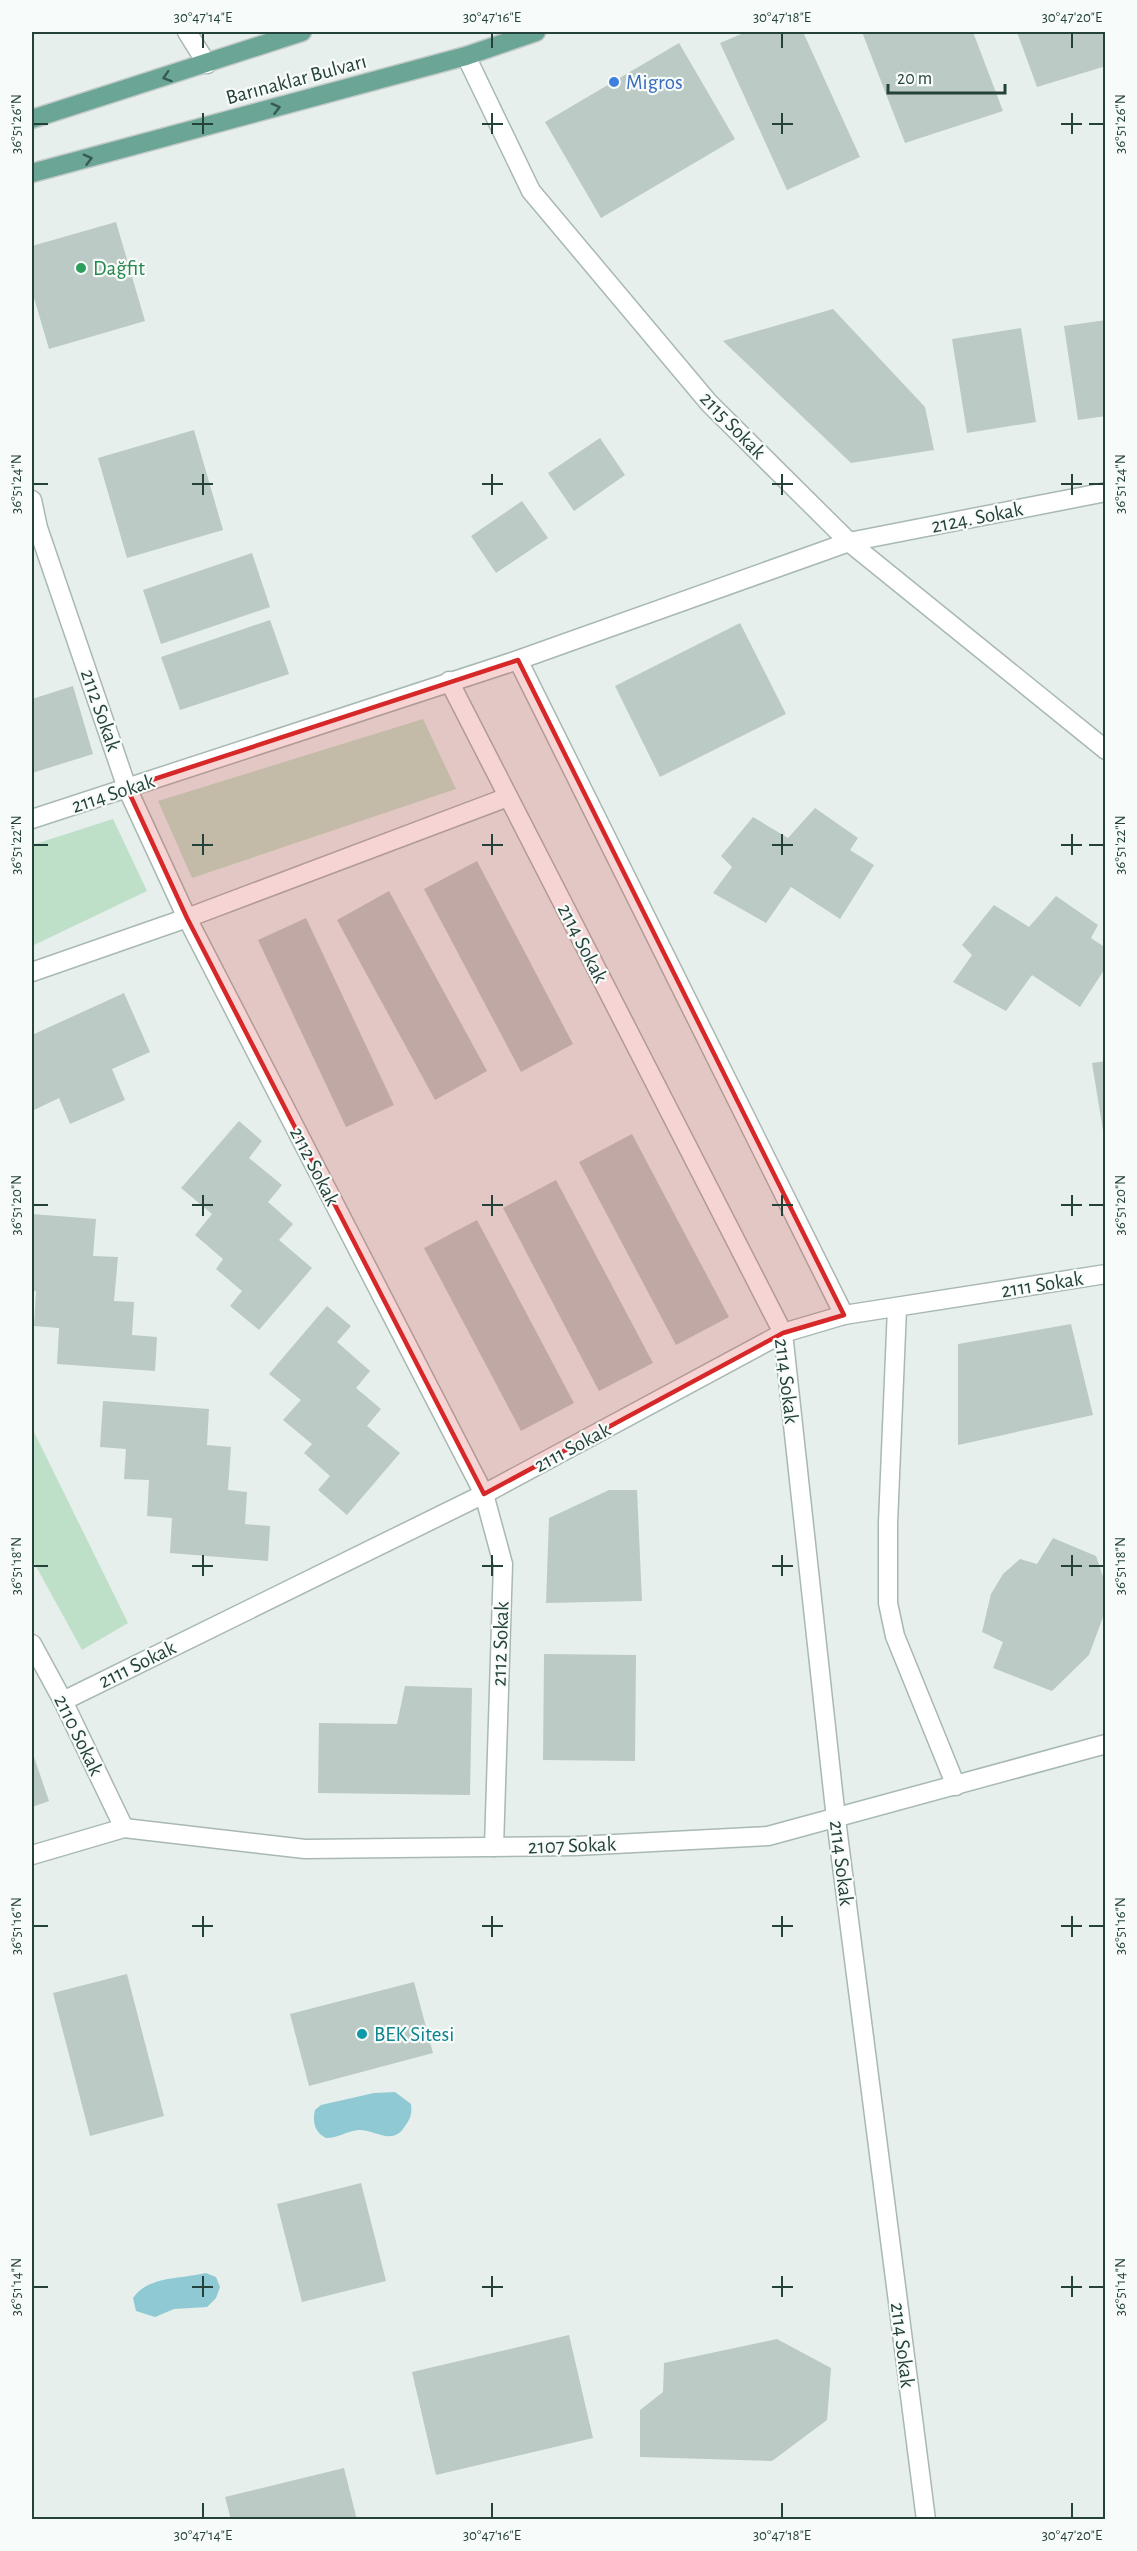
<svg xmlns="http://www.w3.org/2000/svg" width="1137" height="2551" font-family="'Alegreya Sans',sans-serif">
	<rect width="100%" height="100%" fill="#e6efeb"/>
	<!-- green -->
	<g fill="#bfe0c8">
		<path d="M423,719l33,70 -264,89 -34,-77z"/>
		<path d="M113,819l34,72 -115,55v-101z"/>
		<path d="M32,1428l96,195 -46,27 -50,-91z"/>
	</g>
	<!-- water -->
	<g fill="#8ec9d4">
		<path d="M395,2092l16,12c1,9 0,14 -6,22 -13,21 -29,3 -47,4 -11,1 -20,8 -32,8 -11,-5 -14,-16 -11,-28l6,-5 53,-12z"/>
		<path d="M206,2273l10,4 4,10 -4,11 -9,9 -33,2 -19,8 -19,-6 -3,-13c15,-22 48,-19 73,-25z"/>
	</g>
	<!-- building -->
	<g fill="#bbcac4">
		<path d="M746,32h57l57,125 -73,33 -67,-147z"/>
		<path d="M862,32h111l30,79 -98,32z"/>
		<path d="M1017,32h89v34l-69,21z"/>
		<path d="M679,43l56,96 -134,79 -56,-96z"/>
		<path d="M116,222l29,99 -96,28 -17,-58v-45z"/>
		<path d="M833,309l92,98 9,43 -83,13 -128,-122z"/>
		<path d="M1106,320v96l-28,4 -14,-94z"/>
		<path d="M1021,328l15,94 -69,11 -15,-94z"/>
		<path d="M194,430l29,100 -96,28 -29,-100z"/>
		<path d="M600,438l25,37 -51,36 -26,-38z"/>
		<path d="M522,501l26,37 -52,35 -25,-37z"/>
		<path d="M252,553l18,54 -109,37 -18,-54z"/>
		<path d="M270,620l19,54 -109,36 -19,-53z"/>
		<path d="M740,623l46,91 -126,63 -45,-91z"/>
		<path d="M73,686l20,68 -61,19v-74z"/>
		<path d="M815,808l43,30 -8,12 24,15 -34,54 -49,-32 -25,36 -53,-30 19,-26 -11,-11 32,-39 35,21z"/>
		<path d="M477,861l96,183 -52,28 -97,-183z"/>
		<path d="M389,891l98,180 -52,29 -98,-180z"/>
		<path d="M1056,896l42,29 -7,13 15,10v19l-26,40 -48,-32 -26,36 -53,-29 19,-27 -10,-10 32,-40 35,22z"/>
		<path d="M306,918l88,187 -48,22 -88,-187z"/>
		<path d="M124,993l26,59 -38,17 13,31 -55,24 -11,-26 -27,13v-76z"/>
		<path d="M1106,1061v76h-2l-12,-74z"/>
		<path d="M239,1121l23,20 -13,17 33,27 -14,17 25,22 -14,16 33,28 -53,62 -29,-24 12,-15 -26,-22 7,-10 -28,-24 17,-21 -31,-26z"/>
		<path d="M632,1134l97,183 -53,28 -97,-183z"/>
		<path d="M556,1180l97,183 -54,28 -96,-183z"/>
		<path d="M32,1214l64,5 -3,37 25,1 -4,44 20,1 -2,33 25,2 -2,34 -98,-7 2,-36 -25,-2 2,-35h-4z"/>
		<path d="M477,1220l97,183 -53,28 -97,-183z"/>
		<path d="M327,1306l24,20 -14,16 33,29 -14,17 25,21 -14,17 33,27 -53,62 -29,-25 12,-14 -26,-23 8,-9 -29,-24 18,-20 -32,-26z"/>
		<path d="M1071,1324l22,91 -135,30v-101z"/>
		<path d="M103,1401l106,8 -2,36 24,2 -3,43 19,2 -2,32 25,2 -2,35 -98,-8 2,-35 -25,-2 2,-36 -25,-1 2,-30 -26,-2z"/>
		<path d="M609,1490h28l5,111 -96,2 3,-85z"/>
		<path d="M1053,1538l43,18 10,29v24l-17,46 -37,36 -59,-23 10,-26 -21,-10 9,-38 12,-20 17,-15 17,5z"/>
		<path d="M544,1654l92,1 -1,106 -92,-1z"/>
		<path d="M405,1686l67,2 -2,107 -152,-2 1,-70 78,1z"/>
		<path d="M32,1751l17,50 -17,6z"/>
		<path d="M127,1974l37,142 -74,20 -37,-143z"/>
		<path d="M414,1982l19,71 -124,33 -19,-72z"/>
		<path d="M361,2183l25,98 -84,21 -25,-98z"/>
		<path d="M569,2335l24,103 -157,37 -24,-103z"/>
		<path d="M777,2339l54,29 -4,52 -55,41 -132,-4v-47l23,-18 1,-29z"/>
		<path d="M344,2468l13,52h-126l-6,-23z"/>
	</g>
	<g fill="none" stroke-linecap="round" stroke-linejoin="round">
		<defs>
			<g id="service">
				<path d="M32,972l155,-54 321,-121"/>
				<path d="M897,1308l-9,215v80l7,33 61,150"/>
			</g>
			<g id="minor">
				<path d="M187,32l20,32"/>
				<path d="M466,56l65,135 178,212 140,139 257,208"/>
				<path d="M32,500l6,28 89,260 60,130 297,576 19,70 -9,283"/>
				<path d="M449,681l334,652 53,486 90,701"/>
				<path d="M32,819l486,-159"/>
				<path d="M844,1315l-326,-655 331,-118 257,-50"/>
				<path d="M32,1644l31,57 61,127"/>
				<path d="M63,1701l421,-207 299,-161 61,-18 262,-41"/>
				<path d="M32,1855l92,-27 181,21 271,-3 192,-10 338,-92"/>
			</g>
			<g id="primary">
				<path d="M32,119l270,-87"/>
				<path d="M32,173l434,-117 70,-24"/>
			</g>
		</defs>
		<!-- service casing -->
		<use href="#service" stroke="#a8b8b2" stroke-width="21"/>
		<!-- minor casing -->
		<use href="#minor" stroke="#a8b8b2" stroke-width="21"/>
		<!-- primary casing -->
		<use href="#primary" stroke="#c2cac8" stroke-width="21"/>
		<!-- service -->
		<use href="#service" stroke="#fff" stroke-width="18"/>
		<!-- minor -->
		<use href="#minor" stroke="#fff" stroke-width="18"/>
		<!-- primary -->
		<use href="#primary" stroke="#6aa596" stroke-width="18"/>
	</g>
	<!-- one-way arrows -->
	<defs><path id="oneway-chevron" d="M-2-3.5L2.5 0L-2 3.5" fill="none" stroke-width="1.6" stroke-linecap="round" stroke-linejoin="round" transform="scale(1.5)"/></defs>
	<g stroke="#365b51">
		<use href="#oneway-chevron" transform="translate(167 77) rotate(162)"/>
		<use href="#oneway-chevron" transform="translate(276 108) rotate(-15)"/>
		<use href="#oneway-chevron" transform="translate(88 159) rotate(-15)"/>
	</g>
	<!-- marked area -->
	<path fill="#d62828" fill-opacity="0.2" stroke="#d62828" stroke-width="4.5" stroke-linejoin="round" d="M518,660l326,655 -61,18 -299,161 -297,-576 -60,-130z"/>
	<!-- ticks -->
	<path fill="none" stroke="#24423a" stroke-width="2" d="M203,33v15M492,33v15M782,33v15M1072,33v15M203,113v21M492,113v21M782,113v21M1072,113v21M33,124h15M192,124h21M482,124h21M772,124h21M1061,124h21M1089,124h15M203,474v21M492,474v21M782,474v21M1072,474v21M33,484h15M192,484h21M482,484h21M772,484h21M1061,484h21M1089,484h15M203,834v21M492,834v21M782,834v21M1072,834v21M33,845h15M192,845h21M482,845h21M772,845h21M1061,845h21M1089,845h15M203,1195v21M492,1195v21M782,1195v21M1072,1195v21M33,1205h15M192,1205h21M482,1205h21M772,1205h21M1061,1205h21M1089,1205h15M203,1555v21M492,1555v21M782,1555v21M1072,1555v21M33,1566h15M192,1566h21M482,1566h21M772,1566h21M1061,1566h21M1089,1566h15M203,1916v21M492,1916v21M782,1916v21M1072,1916v21M33,1926h15M192,1926h21M482,1926h21M772,1926h21M1061,1926h21M1089,1926h15M203,2276v21M492,2276v21M782,2276v21M1072,2276v21M33,2287h15M192,2287h21M482,2287h21M772,2287h21M1061,2287h21M1089,2287h15M203,2503v15M492,2503v15M782,2503v15M1072,2503v15"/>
	<!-- markers -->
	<circle fill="#3f7fe0" stroke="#f7fbf9" stroke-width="2" cx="614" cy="82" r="6"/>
	<circle fill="#2e9e5b" stroke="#f7fbf9" stroke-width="2" cx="81" cy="268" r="6"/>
	<circle fill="#0f9aa8" stroke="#f7fbf9" stroke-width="2" cx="362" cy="2034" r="6"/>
	<g text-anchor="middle" stroke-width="4.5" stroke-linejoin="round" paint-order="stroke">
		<!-- street labels -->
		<g font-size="21" fill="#24423a" stroke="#f7fbf9">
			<text transform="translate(296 79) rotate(-15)" y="7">Barınaklar Bulvarı</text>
			<text transform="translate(733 425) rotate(46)" y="7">2115 Sokak</text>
			<text transform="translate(977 517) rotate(-11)" y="7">2124. Sokak</text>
			<text transform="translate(101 710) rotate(71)" y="7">2112 Sokak</text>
			<text transform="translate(113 793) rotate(-18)" y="7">2114 Sokak</text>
			<text transform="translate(583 943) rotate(63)" y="7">2114 Sokak</text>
			<text transform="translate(315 1166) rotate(63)" y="7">2112 Sokak</text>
			<text transform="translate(1042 1284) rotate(-9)" y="7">2111 Sokak</text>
			<text transform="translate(787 1381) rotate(83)" y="7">2114 Sokak</text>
			<text transform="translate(572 1447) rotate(-28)" y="7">2111 Sokak</text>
			<text transform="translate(500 1644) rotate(-88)" y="7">2112 Sokak</text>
			<text transform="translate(137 1664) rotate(-26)" y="7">2111 Sokak</text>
			<text transform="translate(79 1735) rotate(64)" y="7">2110 Sokak</text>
			<text transform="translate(572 1845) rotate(-2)" y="7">2107 Sokak</text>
			<text transform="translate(842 1863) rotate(83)" y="7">2114 Sokak</text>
			<text transform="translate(903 2345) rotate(83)" y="7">2114 Sokak</text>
		</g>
		<!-- shop labels -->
		<g font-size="21" fill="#366cbe" stroke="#f7fbf9" text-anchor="start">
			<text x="626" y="89">Migros</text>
		</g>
		<!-- leisure labels -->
		<g font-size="21" fill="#27864d" stroke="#f7fbf9" text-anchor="start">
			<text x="93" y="275">Dağfit</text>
		</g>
		<!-- culture labels -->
		<g font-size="21" fill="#0d838f" stroke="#f7fbf9" text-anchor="start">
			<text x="374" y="2041">BEK Sitesi</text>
		</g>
	</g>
	<!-- border -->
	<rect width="1137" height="2551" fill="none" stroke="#f7fbf9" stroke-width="66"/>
	<!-- scale -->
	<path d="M888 84v9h117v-9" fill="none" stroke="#24423a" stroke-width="3"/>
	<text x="897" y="84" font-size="18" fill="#24423a" stroke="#f7fbf9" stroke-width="4.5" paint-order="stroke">20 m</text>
	<rect x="33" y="33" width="1071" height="2485" fill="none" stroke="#24423a" stroke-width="2"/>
	<g font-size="15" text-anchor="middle" fill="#24423a">
		<text x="203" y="22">30°47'14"E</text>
		<text x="492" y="22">30°47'16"E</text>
		<text x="782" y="22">30°47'18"E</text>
		<text x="1072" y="22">30°47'20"E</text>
		<text transform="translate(16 124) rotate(-90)" y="5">36°51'26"N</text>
		<text transform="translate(1120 124) rotate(-90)" y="5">36°51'26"N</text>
		<text transform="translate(16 484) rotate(-90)" y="5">36°51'24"N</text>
		<text transform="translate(1120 484) rotate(-90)" y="5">36°51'24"N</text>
		<text transform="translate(16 845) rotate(-90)" y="5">36°51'22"N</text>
		<text transform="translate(1120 845) rotate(-90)" y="5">36°51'22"N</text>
		<text transform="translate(16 1205) rotate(-90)" y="5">36°51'20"N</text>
		<text transform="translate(1120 1205) rotate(-90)" y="5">36°51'20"N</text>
		<text transform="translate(16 1566) rotate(-90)" y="5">36°51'18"N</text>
		<text transform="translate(1120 1566) rotate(-90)" y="5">36°51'18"N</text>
		<text transform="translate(16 1926) rotate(-90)" y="5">36°51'16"N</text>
		<text transform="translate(1120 1926) rotate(-90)" y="5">36°51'16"N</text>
		<text transform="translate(16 2287) rotate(-90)" y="5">36°51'14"N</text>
		<text transform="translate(1120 2287) rotate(-90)" y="5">36°51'14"N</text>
		<text x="203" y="2540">30°47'14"E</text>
		<text x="492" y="2540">30°47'16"E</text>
		<text x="782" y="2540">30°47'18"E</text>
		<text x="1072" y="2540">30°47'20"E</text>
	</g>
</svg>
